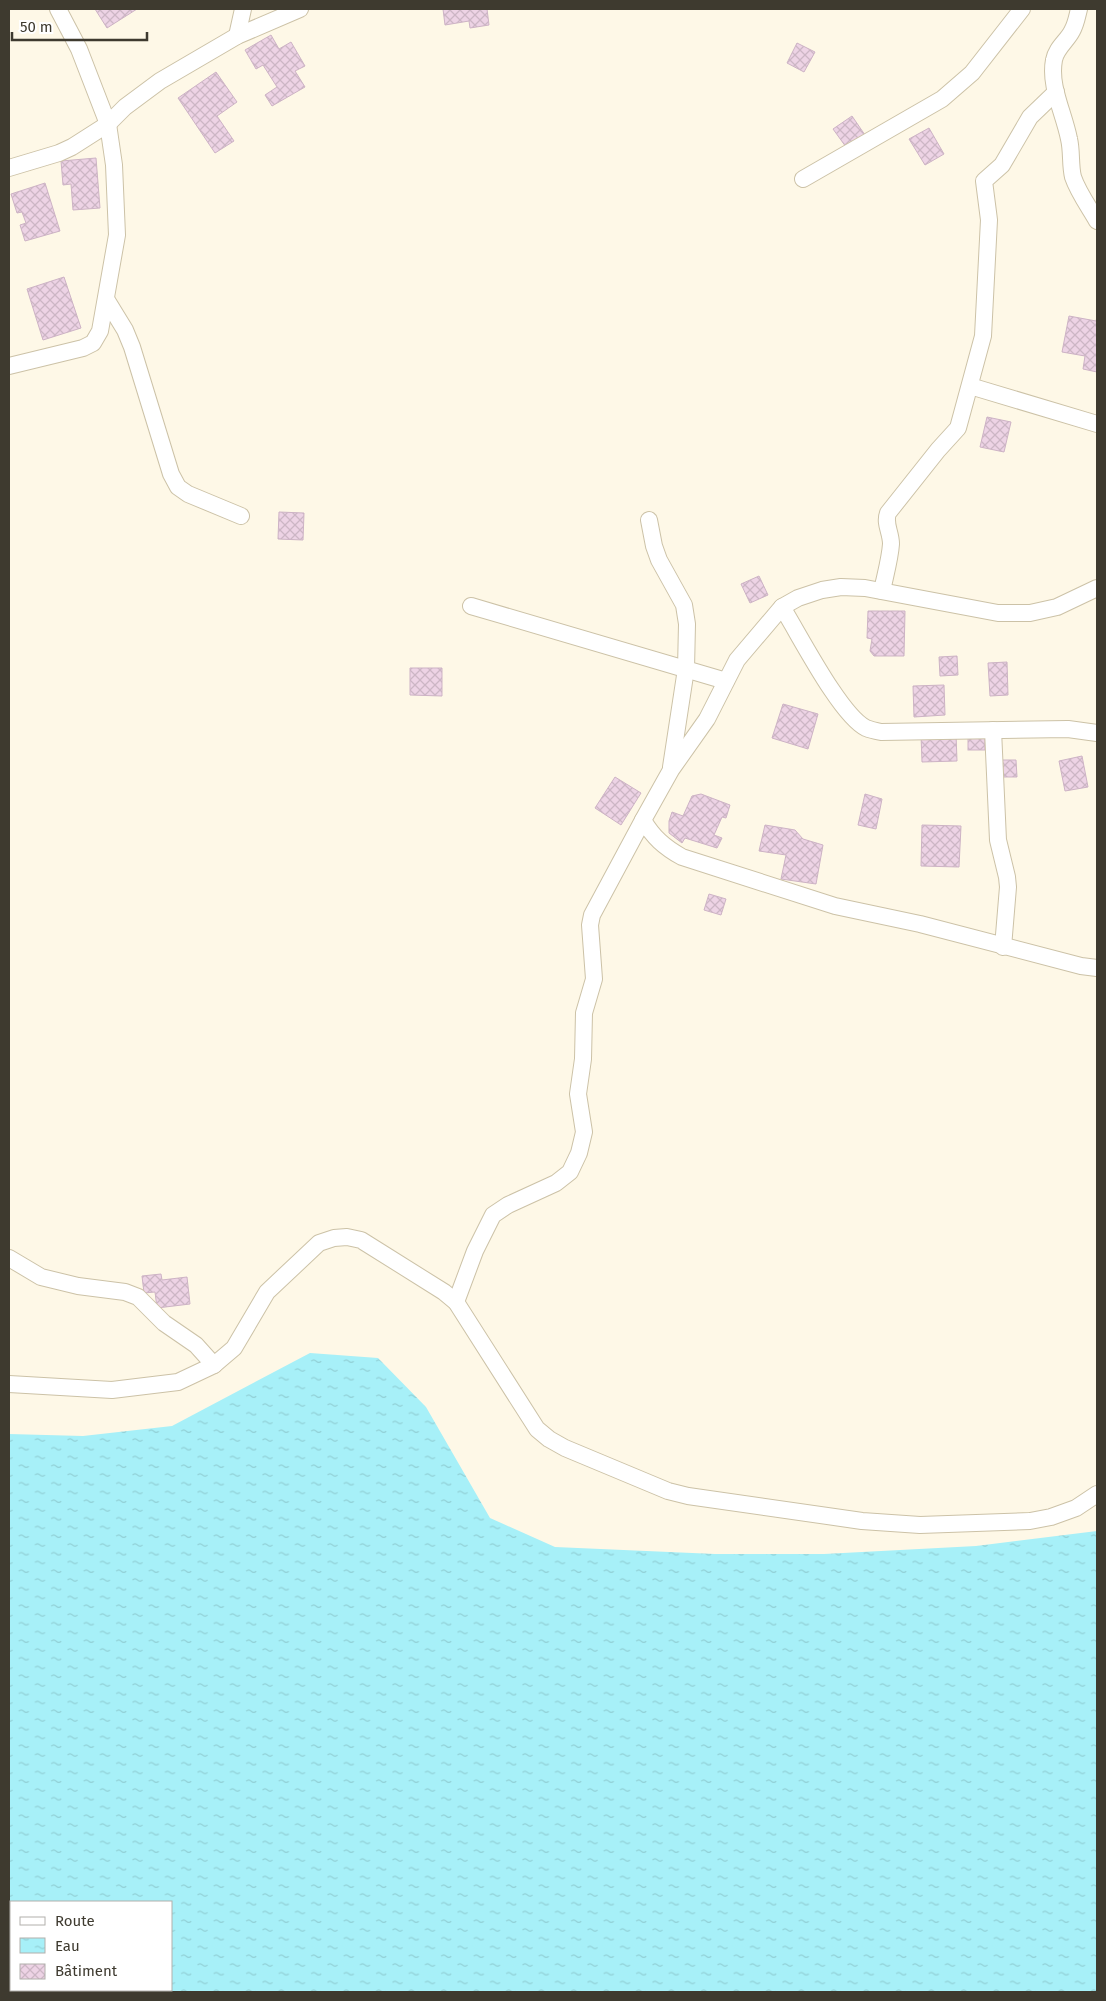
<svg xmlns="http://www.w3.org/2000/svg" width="1106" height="2001" font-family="'Fira Sans',sans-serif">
	<defs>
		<pattern id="water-ripples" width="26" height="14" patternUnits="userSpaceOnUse" patternTransform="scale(1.25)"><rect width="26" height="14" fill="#a7f0f8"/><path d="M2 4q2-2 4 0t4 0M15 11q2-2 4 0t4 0" fill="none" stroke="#91cfd5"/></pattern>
		<pattern id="building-cross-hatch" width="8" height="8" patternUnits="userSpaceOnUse" patternTransform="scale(1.25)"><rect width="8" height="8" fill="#edd3e5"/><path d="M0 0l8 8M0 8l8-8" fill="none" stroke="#ccb6c5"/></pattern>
	</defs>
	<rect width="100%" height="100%" fill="#fef8e7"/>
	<!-- water -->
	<path fill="url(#water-ripples)" fill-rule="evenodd" d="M310,1353l68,5 48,49 64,111 65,29 160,7h109l152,-8 121,-15v461h-1088v-558l74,2 89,-10zM11,1902h160v88h-160z"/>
	<!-- building -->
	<g fill="url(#building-cross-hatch)" stroke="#cdb3c5">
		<path d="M95,9h42l-30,19z"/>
		<path d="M443,9h44l2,16 -19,3 -1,-7 -24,4z"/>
		<path d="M271,35l8,14 12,-7 14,24 -10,5 10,16 -33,19 -7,-11 12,-8 -14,-22 -7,4 -11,-19z"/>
		<path d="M797,43l18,9 -11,20 -17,-9z"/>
		<path d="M216,72l21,30 -20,14 17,25 -19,12 -37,-55z"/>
		<path d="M852,116l13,19 -19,12 -13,-18z"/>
		<path d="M929,128l15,26 -19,11 -16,-26z"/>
		<path d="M96,158l4,50 -27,2 -2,-26 -8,1 -2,-24z"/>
		<path d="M45,183l15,48 -35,10 -5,-16 6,-2 -4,-11 -5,1 -6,-19z"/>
		<path d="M64,277l17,51 -38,12 -16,-51z"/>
		<path d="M1069,316l27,5 1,-4v55l-14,-3 2,-13 -23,-4z"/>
		<path d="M987,417l24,5 -7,30 -24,-5z"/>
		<path d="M279,512l25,1 -1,27 -25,-1z"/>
		<path d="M759,576l9,19 -18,8 -9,-19z"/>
		<path d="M868,611h37l-1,45h-30l-4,-5 2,-12 -5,-1z"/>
		<path d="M957,656l1,19 -18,1 -1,-19z"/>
		<path d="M1007,662l1,33 -18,1 -2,-33z"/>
		<path d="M410,668h32v28l-32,-1z"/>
		<path d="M944,685l1,30 -31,2 -1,-31z"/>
		<path d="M783,704l35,10 -10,35 -36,-11z"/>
		<path d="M956,734l1,27 -35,1 -1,-27z"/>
		<rect x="968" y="735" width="17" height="15"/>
		<path d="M1082,756l6,31 -23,4 -6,-30z"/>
		<path d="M1002,760h14l1,17h-14z"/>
		<path d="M615,777l26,16 -20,32 -26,-17z"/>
		<path d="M701,794l29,11 -4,13 -4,-1 -8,18 8,3 -5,10 -32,-10 -3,5 -13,-10v-12l3,-9 11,4 9,-20z"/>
		<path d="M865,794l17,5 -6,30 -18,-4z"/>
		<path d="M765,825l30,5 8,9 20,6 -7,39 -35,-5 5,-24 -27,-4z"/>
		<path d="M922,825l39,1 -2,41 -38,-1z"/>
		<path d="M709,894l17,5 -5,16 -17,-5z"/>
		<path d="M161,1274l1,6 25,-3 3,27 -33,4 -2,-16 -11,1 -2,-17z"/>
	</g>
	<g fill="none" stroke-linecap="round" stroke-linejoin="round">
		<defs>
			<g id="minor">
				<path d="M1079,9c-2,8 -3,15 -7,22 -5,10 -16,17 -18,29 -5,26 10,53 15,79 3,12 1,26 4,38 5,15 16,30 24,44"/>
				<path d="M237,36l6,-27"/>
				<path d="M9,168l50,-15 13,-6 36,-23 17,-17 35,-26 77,-45 63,-27"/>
				<path d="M803,179l139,-80 30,-26 50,-64"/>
				<path d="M106,299l19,31 7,17 39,127 7,13 10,7 53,22"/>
				<path d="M9,366l74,-18 10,-5 7,-12 17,-96 -3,-70 -6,-41 -29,-75 -21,-40"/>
				<path d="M970,386l127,38"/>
				<path d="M649,520l5,26 5,14 25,45 3,19 -1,45 -15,98"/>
				<path d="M1097,588l-40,19 -27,6h-32l-133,-25 -24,-1 -19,3 -24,8 -16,9 -45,53 -30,59 -36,51 -28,50c10,17 21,27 39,37l153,49 85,18 161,42 16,2"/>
				<path d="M882,591c3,-15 8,-32 9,-47 0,-12 -7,-20 -3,-31l50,-63 20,-22 25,-92 6,-116 -5,-39 18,-16 28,-48 26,-25"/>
				<path d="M471,606l255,75"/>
				<path d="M782,607c17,27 58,108 84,121 5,2 10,3 15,4l187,-3 29,4"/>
				<path d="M993,730l5,110 9,37 1,10 -5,60"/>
				<path d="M9,1258l32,19 37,9 47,6 13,5 26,26 32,22 18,20"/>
				<path d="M456,1302l19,-51 18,-36 15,-10 48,-22 14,-11 9,-19 5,-21 -6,-38 5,-35 1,-46 10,-34 -4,-54 2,-10 51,-95"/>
				<path d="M9,1384l103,6 66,-8 36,-17 20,-17 33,-56 52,-49 15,-5 13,-1 14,3 83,52 12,10 81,127 12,10 16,9 103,43 20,5 174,25 58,4 110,-4 21,-4 25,-9 21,-14"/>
			</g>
		</defs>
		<!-- minor casing -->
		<use href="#minor" stroke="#ccc2a7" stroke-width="18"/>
		<!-- minor -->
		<use href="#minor" stroke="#fff" stroke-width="16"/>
	</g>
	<!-- border -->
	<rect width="1106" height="2001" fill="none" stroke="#3e3a2f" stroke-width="20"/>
	<!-- legend -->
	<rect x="10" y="1901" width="162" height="90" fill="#ffffff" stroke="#b2b0ac"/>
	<rect x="20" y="1917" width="25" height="8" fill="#ffffff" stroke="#b2b0ac"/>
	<text x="55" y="1926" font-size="15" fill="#3e3a2f">Route</text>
	<rect x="20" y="1938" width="25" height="15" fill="url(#water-ripples)" stroke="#b2b0ac"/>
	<text x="55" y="1951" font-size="15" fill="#3e3a2f">Eau</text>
	<rect x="20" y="1964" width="25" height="15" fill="url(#building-cross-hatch)" stroke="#b2b0ac"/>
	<text x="55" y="1976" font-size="15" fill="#3e3a2f">Bâtiment</text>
	<!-- scale -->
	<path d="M12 32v8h135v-8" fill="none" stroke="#3e3a2f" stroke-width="2.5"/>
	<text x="20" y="32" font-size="15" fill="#3e3a2f" stroke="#ffffff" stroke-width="4" paint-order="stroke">50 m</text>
</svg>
